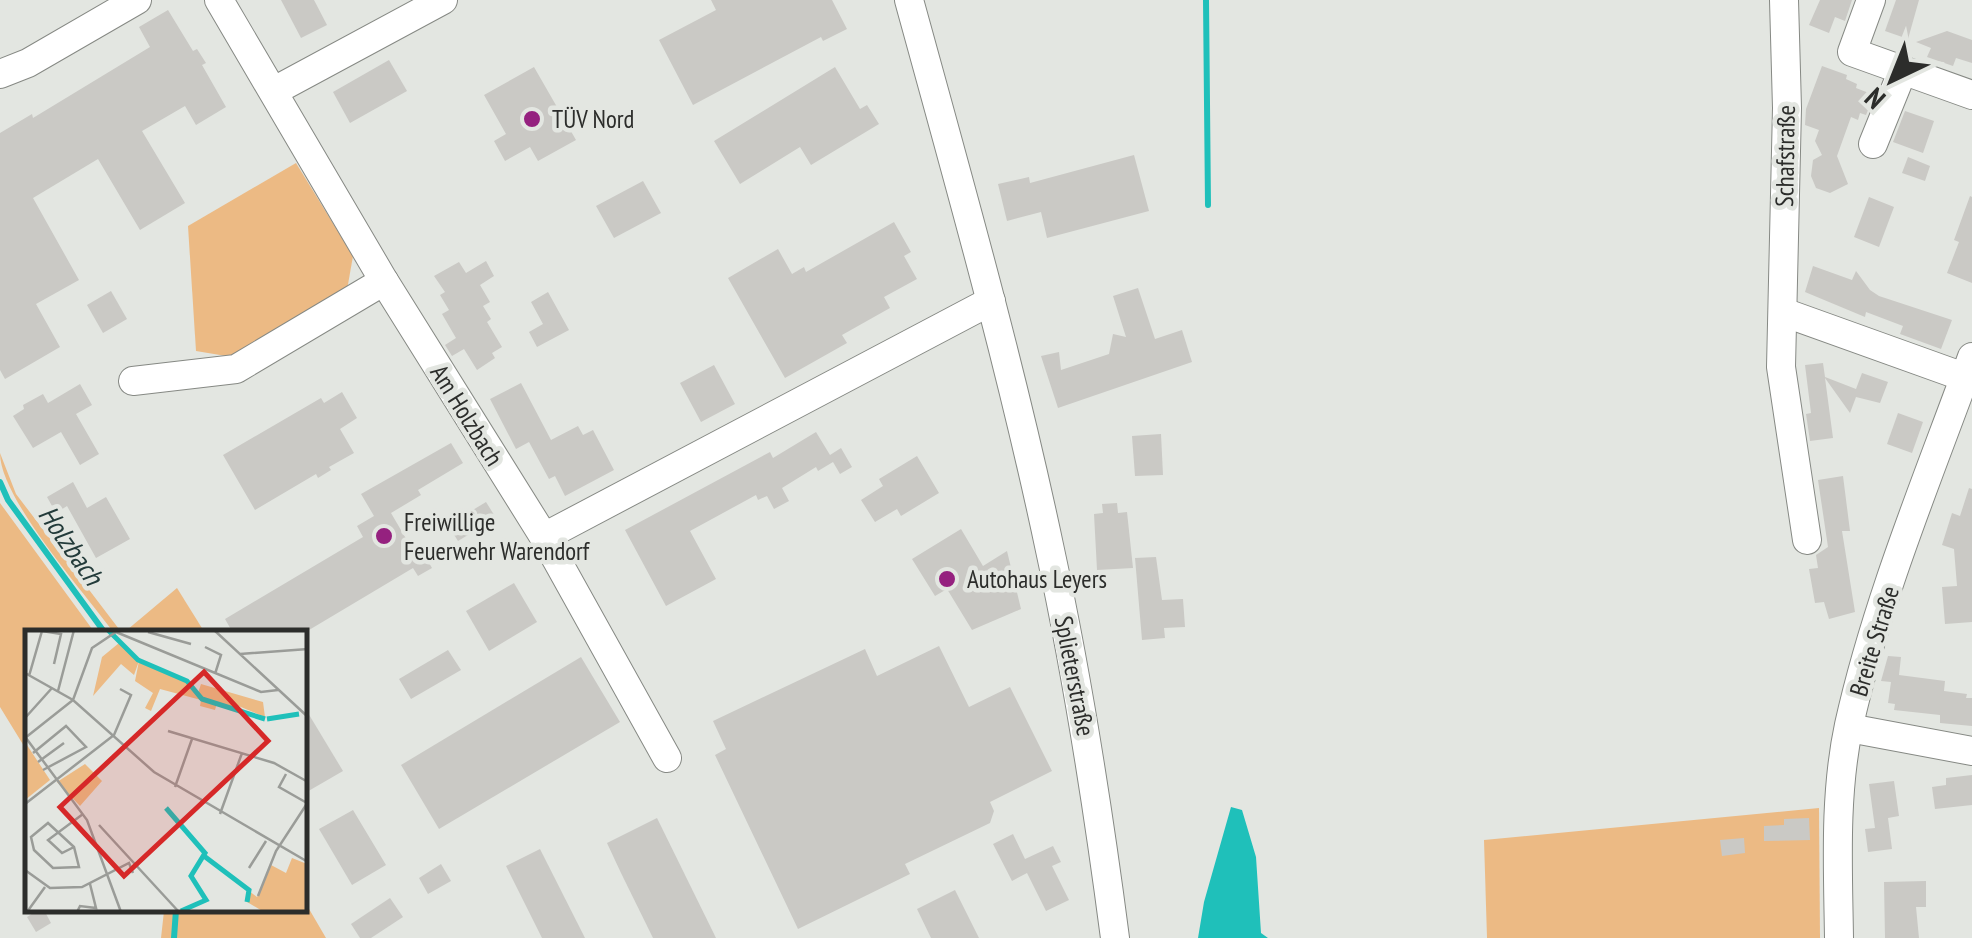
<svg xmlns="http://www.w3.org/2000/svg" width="1972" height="938" font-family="'PT Sans Narrow',sans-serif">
	<rect width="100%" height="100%" fill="#e3e6e1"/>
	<!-- green -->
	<g fill="#ecba84">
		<path d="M296,163l57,93 -6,34 -109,68 -42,-7 -8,-125z"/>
		<path d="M0,453l16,41 106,139h-8c-29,-40 -114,-134 -114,-180z"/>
		<path d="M0,503l95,130h-67l-1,118 -27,-44z"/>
		<path d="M177,588l28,45h-76l-2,-3z"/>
		<path d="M1819,808l1,130h-333l-3,-98z"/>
		<path d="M305,902l21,36h-165l3,-27 141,-1z"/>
	</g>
	<!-- water -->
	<path fill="#1fc0ba" d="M1231,807l11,3 14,47 5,76 7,5h-70l6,-36z"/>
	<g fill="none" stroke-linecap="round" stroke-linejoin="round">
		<!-- stream -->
		<g stroke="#1fc0ba" stroke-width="6">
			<path d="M1206,0l2,205"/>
			<path d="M0,482l8,18 97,133"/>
			<path d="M174,938l2,-28"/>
		</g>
	</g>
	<!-- building -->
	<g fill="#cac9c5">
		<path d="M281,0h33l13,25 -26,13z"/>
		<path d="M711,0h121l15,29 -24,12 -2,-4 -128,68 -34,-65 57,-30z"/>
		<path d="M1820,0h32l-7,21 -10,-4 -6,16 -20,-8z"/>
		<path d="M1896,0h23l-11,39 -23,-8z"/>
		<path d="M168,10l25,41 4,-2 9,14 -4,2 24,42 -30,18 -11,-19 -43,25 43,72 -45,27 -42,-71 -65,39 46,82 -43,24 24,43 -55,32 -5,-9v-237l32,-19 1,4 117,-71 -11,-20z"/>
		<path d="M1947,31l25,9v23l-16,-5 -3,8 -26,-9 4,-9 -15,-6z"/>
		<path d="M389,60l18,31 -57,32 -17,-31z"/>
		<path d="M1822,66l25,9 -1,4 11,5 -1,4 18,7 -8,20 -6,-2 -2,7 -7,-3 -14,39 11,28 -18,9 -14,-5 -5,-12 2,-16 9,-5 -7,-14 4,-11 -14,-5 1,-16z"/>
		<path d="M534,67l42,73 -38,21 -8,-14 -25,14 -11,-20 12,-7 -22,-39z"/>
		<path d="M835,67l25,42 7,-4 12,19 -68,41 -11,-18 -60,37 -26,-43z"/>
		<path d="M1905,111l29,10 -11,32 -30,-11z"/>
		<path d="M1134,155l15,56 -102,27 -6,-26 -34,9 -9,-37 31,-7 1,6z"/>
		<path d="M1908,157l22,9 -5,15 -23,-8z"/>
		<path d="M643,181l18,32 -47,25 -18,-32z"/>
		<path d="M1970,196l2,1v86l-25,-10 12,-31 -5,-2z"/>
		<path d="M1869,197l25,10 -15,40 -25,-10z"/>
		<path d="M894,222l17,30 -7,4 13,23 -33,18 6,11 -48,27 5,8 -62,35 -57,-100 50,-29 14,25 12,-7 2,5z"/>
		<path d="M486,261l8,15 -14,9 10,17 -7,4 8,13 -4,3 15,25 -10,6 3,5 -18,12 -13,-21 -12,7 -7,-11 11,-7 -14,-24 7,-4 -9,-15 5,-3 -11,-16 25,-14 7,11z"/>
		<path d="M1813,266l39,14 4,-9 14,19 9,6 73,24 -11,29 -41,-15 3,-8 -37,-14 -1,5 -60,-25z"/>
		<path d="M1138,288l17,51 27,-9 10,32 -134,46 -17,-52 18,-4 2,18 48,-16 4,-20 13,3 -13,-41z"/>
		<path d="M111,291l16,28 -24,14 -16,-28z"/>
		<path d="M548,292l21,38 -32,17 -8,-15 14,-8 -12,-22z"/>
		<path d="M1823,363l2,14 31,12 6,-16 26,9 -8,21 -24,-6 -6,16 -25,-35 8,60 -23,3 -4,-27 5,-1 -6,-48z"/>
		<path d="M714,365l21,39 -34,18 -21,-39z"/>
		<path d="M521,383l30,57 27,-14 5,9 10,-5 21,40 -49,26 -10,-20 -6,3 -20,-37 -13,7 -26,-50z"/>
		<path d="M80,384l12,21 -16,9 23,40 -19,11 -19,-33 -28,16 -20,-32 11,-7 -1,-4 20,-11 5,9z"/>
		<path d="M342,392l15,26 -17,11 14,24 -25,14 2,3 -13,8 -2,-4 -61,36 -32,-55 98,-57 3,5z"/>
		<path d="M1898,413l25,9 -11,31 -25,-9z"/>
		<path d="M816,432l14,23 11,-7 11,19 -12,7 -7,-12 -15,9 -2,-4 -34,21 7,13 -15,8 -7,-13 -9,4 -2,-5 -66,36 26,48 -50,27 -41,-76 145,-78 3,6z"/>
		<path d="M1161,434l2,41 -28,1 -3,-40z"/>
		<path d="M451,443l12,20 -45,27 3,5 -30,18 24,41 7,-3 10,17 -14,8 -5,-8 -109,65h-71l-8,-14 138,-82 -6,-11 17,-10 -13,-22z"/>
		<path d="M917,456l22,37 -38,23 -4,-7 -22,13 -14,-22 22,-14 -4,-7z"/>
		<path d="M1843,476l7,55h-8l13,81 -26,7 -5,-17 -9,1 -6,-34 9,-1 -2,-13 12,-8 -10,-67z"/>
		<path d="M73,482l14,26 19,-11 24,42 -34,19 -29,-52 -11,7 -9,-16z"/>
		<path d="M1969,488l3,1v133l-27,2 -3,-37 15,-1 -3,-37 -12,-4 10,-32 8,3z"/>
		<path d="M486,502l10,16 -38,23 -10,-16z"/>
		<path d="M1117,503l1,10 9,-1 6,56 -36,2 -3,-56 9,-1 -1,-9z"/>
		<path d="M961,529l22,37 24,-15 14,58 -49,21 -25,-41 -12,7 -23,-37z"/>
		<path d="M1156,557l6,43 21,-1 2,28 -21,1 1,10 -23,2 -7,-82z"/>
		<path d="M514,583l23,39 -48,29 -23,-40z"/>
		<path d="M939,646l30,61 41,-20 42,84 -62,31 4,9 -4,12 -85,41 5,10 -112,55 -83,-174 11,-6 -13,-28 152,-72 12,27z"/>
		<path d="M448,650l13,20 -50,29 -12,-20z"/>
		<path d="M1888,656l13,1 -2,18 46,6 -1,10 23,3 -1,4h6v28l-32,-3v-8l-46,-5 1,-6 -7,-1 3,-21 -10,-1z"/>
		<path d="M581,657l39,65 -181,107 -38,-64z"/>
		<path d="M305,708l38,63 -38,22z"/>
		<path d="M1972,775v30l-37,4 -3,-22 14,-2v-7z"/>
		<path d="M1894,781l5,35 -11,2 4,31 -24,3 -3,-23 10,-1 -6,-44z"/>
		<path d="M353,810l33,55 -34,20 -33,-56z"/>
		<path d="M657,818l59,120h-63l-32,-65 -14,-30z"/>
		<path d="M1809,818l1,22 -46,1v-15l20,-1v-6z"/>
		<path d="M1013,834l12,25 28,-13 8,16 -9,4 17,34 -23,11 -19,-38 -15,8 -19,-37z"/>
		<path d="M1744,838l1,15 -23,3 -2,-16z"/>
		<path d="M540,849l45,89h-43l-36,-72z"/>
		<path d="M441,864l10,17 -23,13 -9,-16z"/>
		<path d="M1926,881v26h-10l3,31h-34l-1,-56z"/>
		<path d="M955,890l24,48h-48l-14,-29z"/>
		<path d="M390,898l13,19 -32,21h-11l-9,-14z"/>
		<path d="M38,910h6l7,13 -15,9 -9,-15z"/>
	</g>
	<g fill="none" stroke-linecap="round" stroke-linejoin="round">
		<defs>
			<g id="minor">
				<path d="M219,0l165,281 160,256 123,221"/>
				<path d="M909,0c50,182 102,365 141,550 28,129 48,258 65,388"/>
				<path d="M1784,0l3,108 -6,259 26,173"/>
				<path d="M1871,0l-19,52 120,43"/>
				<path d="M0,74l28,-11 109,-63"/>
				<path d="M274,91l169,-91"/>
				<path d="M1873,144l30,-74"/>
				<path d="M1783,312l181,65"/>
				<path d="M133,381l103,-12 148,-88"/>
				<path d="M544,537l447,-236"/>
				<path d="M1849,728l123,23"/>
				<path d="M1839,938c-1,-70 -5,-143 10,-213 28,-126 79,-247 123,-368"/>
			</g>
		</defs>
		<!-- minor casing -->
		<use href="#minor" stroke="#868984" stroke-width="30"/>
		<!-- minor -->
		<use href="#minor" stroke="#fff" stroke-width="28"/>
	</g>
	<!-- markers -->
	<g fill="#95217f" stroke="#e3e6e1" stroke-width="4">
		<circle cx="532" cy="119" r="10"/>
		<circle cx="384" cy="536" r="10"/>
		<circle cx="947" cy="579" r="10"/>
	</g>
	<g text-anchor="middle" stroke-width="9" stroke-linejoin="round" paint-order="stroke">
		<!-- poi labels -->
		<g font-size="25" fill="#2c2d2b" stroke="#e3e6e1" text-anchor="start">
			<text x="552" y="128">TÜV Nord</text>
			<text x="404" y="531">Freiwillige<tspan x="404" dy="29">Feuerwehr Warendorf</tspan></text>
			<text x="967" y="588">Autohaus Leyers</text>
		</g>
		<!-- street labels -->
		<g font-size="25" fill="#2c2d2b" stroke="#e3e6e1">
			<text transform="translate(1785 156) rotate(-89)" y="9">Schafstraße</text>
			<text transform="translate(467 415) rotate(58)" y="9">Am Holzbach</text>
			<text transform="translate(1874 641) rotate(-73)" y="9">Breite Straße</text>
			<text transform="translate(1075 676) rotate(79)" y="9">Splieterstraße</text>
		</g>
		<!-- water labels -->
		<g font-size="28" font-style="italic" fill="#233b3a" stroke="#e3e6e1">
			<text transform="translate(71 545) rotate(55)" y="10">Holzbach</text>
		</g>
	</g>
	<!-- overview -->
	<g transform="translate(25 630)">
		<rect width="282" height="282" fill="#e3e6e1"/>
		<path d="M94,13l19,18 1,-2 53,24 6,10 3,-9 62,18 2,15 -29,-12 11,7 -30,-9 -2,7 -15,-4 1,-6 -41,-11 -9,22 -6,-3 8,-15 -18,-12 4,-20 -5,14 -13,-11 -28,32 9,-39zM0,112l25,38 -25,20zM60,134l17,17 -22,25 -23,-24zM267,228l15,6v48h-43l-17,-10 2,-11 8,6 14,-32 15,8z" fill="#ecba84"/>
		<path fill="none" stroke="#1fc0ba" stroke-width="5" d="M83,0l30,30 49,21 15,18 63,20M242,89l32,-5M141,178l39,45 -14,23 15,24 -25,11M179,226l45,34 -2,12"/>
		<path fill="none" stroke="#9a9c98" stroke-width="2.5" d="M189,0l94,87M123,2l43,12M180,17l16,8 -6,19M215,24l68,-5M0,43l48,27 81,72 154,90M4,46l13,-45 19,3 -7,30M33,61l16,-61M0,88l27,-30M143,101l106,32 34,19M0,108l48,-38 19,-52 24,-16 145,60 17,-2M1,108l61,82 34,92M8,123l33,-27 20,21 -43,23M13,132l26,-19M261,144l-7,13 28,16M150,157l17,-48M0,174l89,-69 17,-40 -11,-6M195,184l22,-61M23,193l26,24 5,20 -26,1 -19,-18 -3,-13zM74,195l80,87M49,217l-12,6 -14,-13 35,-26M224,238l17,-27M0,240l25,18 32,-1 47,-24 4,10M233,266l18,-45 32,-49M2,282l18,-25M52,282l3,-6 16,2 -6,-24"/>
		<path fill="#d62828" fill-opacity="0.15" stroke="#d62828" stroke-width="5" d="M179,42l64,69 -144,135 -64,-69z"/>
		<rect width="282" height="282" fill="none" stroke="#2c2d2b" stroke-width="5"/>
	</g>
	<!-- north arrow -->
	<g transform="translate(1892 80) rotate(223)" stroke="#e3e6e1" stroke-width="8" paint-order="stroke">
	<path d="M0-8L18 38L0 25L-18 38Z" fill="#2c2d2b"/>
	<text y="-15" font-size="28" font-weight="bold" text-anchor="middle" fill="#2c2d2b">N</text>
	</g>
</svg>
